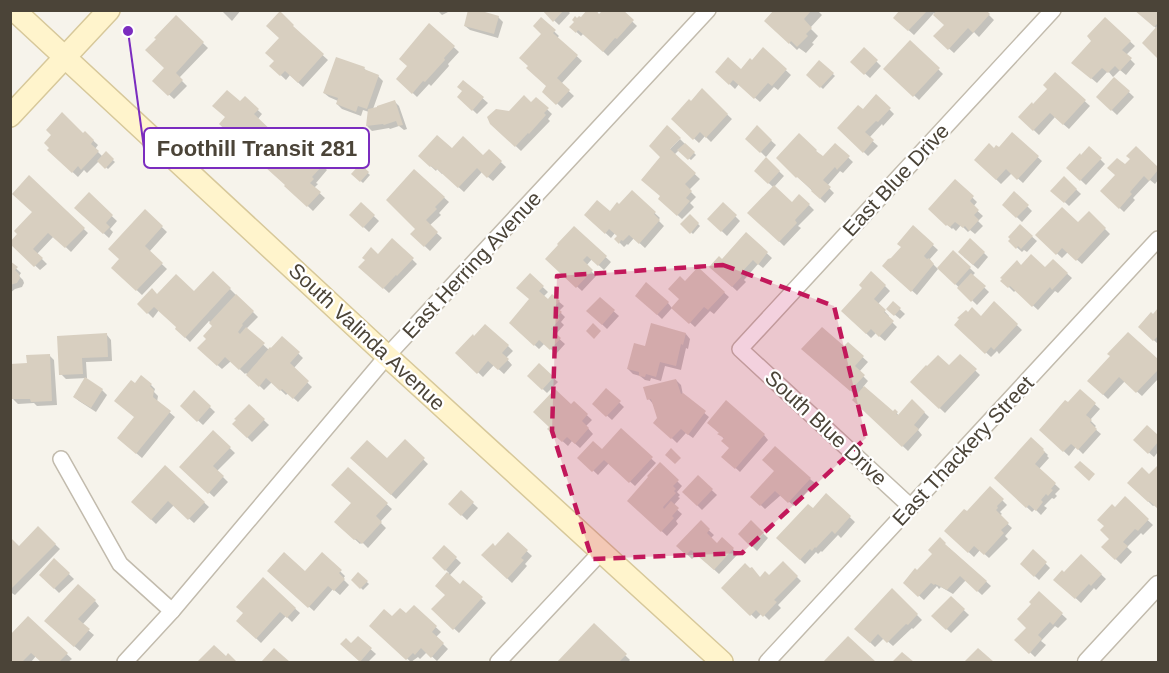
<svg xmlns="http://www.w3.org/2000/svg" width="1169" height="673" font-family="Helvetica,sans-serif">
	<rect width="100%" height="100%" fill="#f6f3eb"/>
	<!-- shadow -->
	<g fill="#0003">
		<path d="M221,10h20l-9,11z"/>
		<path d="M437,10h15l-10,5z"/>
		<path d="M543,10h24l3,3 -11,12z"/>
		<path d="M620,10l17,16 -29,30 -24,-23 -3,3 -10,-9 29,-11z"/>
		<path d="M776,10h41l5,5 -12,13 8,8 -6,7 2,1 -8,9 -7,-5 -2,2 -31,-29z"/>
		<path d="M902,10h82l10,10 -15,17 -5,-5 -20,21 -19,-17 11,-11 -12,-12 -20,22 -19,-17z"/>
		<path d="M1137,10h21v47l-14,-14 13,-14z"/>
		<path d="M176,17l32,31 -29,30 8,8 -13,13 -20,-18 12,-13z"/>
		<path d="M498,17l5,5 -5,16 -28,-8 -5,-4z"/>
		<path d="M541,19l18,17 -2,2 25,23 -21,23 13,12 -12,12 -18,-17 4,-4z"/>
		<path d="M1105,19l30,27 -9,9 9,9 -9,11 -6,-5 -7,7 -5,-6 -11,12 -19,-16z"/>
		<path d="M430,25l29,27 -11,12 1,2 -18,20 -2,-2 -12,13 -19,-18 11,-13z"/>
		<path d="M297,32l31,28 -25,27 -13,-12 -4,5 -15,-14z"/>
		<path d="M910,42l33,32 -24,26 -33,-31z"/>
		<path d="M763,49l28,26 -13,15 -4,-3 -14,15 -21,-18 -4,5 -18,-17 24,-1 11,-9z"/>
		<path d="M864,49l17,17 -11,12 -18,-16z"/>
		<path d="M819,62l16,14 -12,13 -15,-14z"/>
		<path d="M364,68l3,4 11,4 5,5 -10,28 22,-7 4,4 8,23 -3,1 -5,-4 -9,3 -1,-1 -17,3 -5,-5 2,-14 -6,-2 -2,6 -19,-7 -5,-5 1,-3 -9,-4 -5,-4z"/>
		<path d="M1055,74l35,32 -21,23 -14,-12 -16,18 -19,-18 13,-11 16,-17z"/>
		<path d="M1115,79l19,18 -17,18 -19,-18z"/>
		<path d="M464,82l24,21 -11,11 -18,-17 5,-5z"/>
		<path d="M702,91l30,28 -21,23 -6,-6 -6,7 -26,-24z"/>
		<path d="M876,96l18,18 -11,12 -1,-2 -13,14 9,8 -10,10 -29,-28 24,-17z"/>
		<path d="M245,98l17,16 -5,6 23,21 -18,19 1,1 -2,2 -17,-16 -17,-29z"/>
		<path d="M536,99l16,15 -4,5 2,2 -29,30 -30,-28 19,-10 21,-9z"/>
		<path d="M757,128l19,17 -10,12 -19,-18z"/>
		<path d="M85,133l13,12 -3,4 8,8 3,-3 9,8 -7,7 -9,-8 -12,12 -3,-3 -6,7 -29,-27 34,-14z"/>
		<path d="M1012,134l30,27 -19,22 -11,-10 -11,11 -25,-24 18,-10 5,-1z"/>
		<path d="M799,135l22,21 2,3 12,-14 18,17 -10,11 -3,-2 -13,15 7,7 -9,10 -47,-45z"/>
		<path d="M680,139l16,16 -5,5 -12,-10 -5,5 26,24 -11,11 7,7 -6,6 4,4 -12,12 -22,-20 2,-3v-39z"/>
		<path d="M303,147l24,23 -11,13 2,1 -4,4 11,10 -12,13 -46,-44 34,-18z"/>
		<path d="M1089,148l16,16 -19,21 -18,-17z"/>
		<path d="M1136,148l22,21v11l-3,4 -5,-4 -17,18 2,2 -11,12 -22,-21 30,-32z"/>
		<path d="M452,150l31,7 6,-6 17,16 -13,14 -11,-9 -18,20 -21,-19 -1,1 -5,-5 -1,2 -16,-15z"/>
		<path d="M766,159l18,17 -10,11 18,17 8,-8 14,14 -16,16 3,2 -17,18 -34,-33 23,-26 -17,-16z"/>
		<path d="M360,166l10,9 -7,8 -10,-9z"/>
		<path d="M414,171l35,31 -10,11 2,2 -12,11 13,12 -12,13 -18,-17 5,-5z"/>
		<path d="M29,177l59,56 -17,19 -17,-16 -17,18 10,10 -7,6 -29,-27 23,-31z"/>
		<path d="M1064,178l17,16 -12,12 -16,-15z"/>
		<path d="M956,182l21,20 -4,5 10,9 -5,5 5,5 -8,8 -5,-4 -2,2 -7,-7 -5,6 -3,-3 -1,1 -22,-20z"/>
		<path d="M632,192l28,26 -2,2 6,6 -19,22 -11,-10 -6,7 -1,-1 -3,3 -8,-8 2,-3 -3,-3 -4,5 -25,-23 24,-2 9,-7z"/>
		<path d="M1014,193l18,18 -10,11 -18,-17z"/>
		<path d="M89,195l28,26 -7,8 3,3 -4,6 -33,-30z"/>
		<path d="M361,204l18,17 -10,11 -18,-17z"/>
		<path d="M723,204l17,17 -13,15 -18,-17z"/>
		<path d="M145,211l22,21 -18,20 18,17 -25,26 -29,-27 8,-9z"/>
		<path d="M1089,213l21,21 -28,30 -14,-12 -6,6 -25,-23 41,-11z"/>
		<path d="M690,216l10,10 -7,8 -11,-10z"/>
		<path d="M1020,226l17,15 -10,11 -3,-2 -2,2 -12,-11z"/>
		<path d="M913,227l25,23 -9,10 9,9 -21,26 -33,-29 19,-19z"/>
		<path d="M574,228l37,34 -7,8 -12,-11 -6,7 10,10 -14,15 -35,-32z"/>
		<path d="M746,234l26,24 -9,10 -5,-4 -14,16 2,2 -9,9 -26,-24 11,-6z"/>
		<path d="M392,240l25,24 -28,29 -28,-26 17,-11z"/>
		<path d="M953,252l22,21 -3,3 17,16 -12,13 -38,-37z"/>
		<path d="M984,253l4,4 -10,12 -14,-12z"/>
		<path d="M1053,261l19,17 -14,15 -3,-2 -17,19 -22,-20 -2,2 -7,-7 14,-18 24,2z"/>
		<path d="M10,263l11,10 -2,3 4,4 1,3 -2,4 -7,2 -5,4z"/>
		<path d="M698,269l31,28 -15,17 -4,-3 -15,16 -21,-19 7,-8 4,-17z"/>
		<path d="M872,273l18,18 -12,13 11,12 -1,2 9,9 -12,14 -9,-8 -5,5 -28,-27 21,-22z"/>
		<path d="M530,275l18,17 -5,5 5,4 4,-5 12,10 -5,5 6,6 -4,5 3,3 -9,10 10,9 -9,10 -11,-11 -6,6 -28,-26 20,-23z"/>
		<path d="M230,289l28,28 -12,12 23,21 13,-12 21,20 -10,11 19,18 -14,15 -10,-9 -2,2 -14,-13 -8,8 -18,-17 -1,1 -14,-13 -9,8 -18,-16 4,-14 6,-13 -5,-5 -19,21 -13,-13 1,-1 -19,-18 -6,8 -14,-14 18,-8 37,-2z"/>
		<path d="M637,295l31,8 4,5 -10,11z"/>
		<path d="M600,299l19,17 -12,13 -19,-18z"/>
		<path d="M893,303l12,11 -5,5 -12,-10z"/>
		<path d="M994,303l28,27 -23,24 -2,-3 -6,6 -35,-32 25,-7z"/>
		<path d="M1158,310v34l-18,-17z"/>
		<path d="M686,334l4,5 -2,10 -2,-1 -5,22 -16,-4 -4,15 -10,-3 -1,3 -5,-1 -5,-4 -7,-2 -5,-5 18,-21z"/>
		<path d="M1128,334l30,27v18l-16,17 -17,-15 -17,18 -19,-18 23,-25z"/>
		<path d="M107,335l4,5 1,21 -26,1 1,16 -21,1 -5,-5z"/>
		<path d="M504,342l9,9 -7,7 6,7 -8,9 -10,-9 -11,12 -25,-24z"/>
		<path d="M848,344l20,18 -9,10 9,9 -5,6 30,26 2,-2 4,5 13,-15 17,16 -11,13 4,5 -14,16 -54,-51 3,-4 -49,-42 36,-6z"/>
		<path d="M49,355l5,5 3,45 -20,1 -3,-3 -16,1 -5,-5 -1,-8h-2v-25l19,-1z"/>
		<path d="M960,356l20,19 -35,38 -33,-31 37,-15z"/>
		<path d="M539,365l19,17 -11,11 -18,-17z"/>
		<path d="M676,380l5,5 2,10 26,22 -16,21 -7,-5 -9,10 -22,-21 4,-3 -6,-15 -4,-5z"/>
		<path d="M135,385h16l4,4 -1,3 4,4 -1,6 18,15 -33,41 -18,-15 11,-25z"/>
		<path d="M102,390l5,5 -11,17 -17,-11 -5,-4z"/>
		<path d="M606,390l18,17 -12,13 -18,-16z"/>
		<path d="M1080,391l20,18 -10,11 6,6 -2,2 7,6 -18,20 -7,-7 -7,9 -28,-26 27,-25z"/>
		<path d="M194,392l21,20 -12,13 -21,-19z"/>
		<path d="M574,403l18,17 -6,6 7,8 -13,14 -8,-7 -4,5 -19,-17z"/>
		<path d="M249,406l20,19 -17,17 -18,-18z"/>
		<path d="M1147,427l11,10v15l-4,5 -19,-17z"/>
		<path d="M621,431l35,32 -21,23 -26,-23 -11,12 -18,-17 22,-6z"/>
		<path d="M213,432l22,21 -18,18 11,11 -14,15 -33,-30z"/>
		<path d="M720,434l44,1 4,5 -28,32 -12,-11 3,-13z"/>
		<path d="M1031,439l17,16 -1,1 2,2 -10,11 21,20 -5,5 2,2 -3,3 -2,-1 -8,8 3,2 -6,7 -6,-6 -3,3 -36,-34z"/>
		<path d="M405,442l23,22 -32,35 -44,-41 35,2z"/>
		<path d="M660,464l22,22 -5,6 3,3 -2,2 2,1 -7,8 9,8 -6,7 2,3 -11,12 -38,-35z"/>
		<path d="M165,467l44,40 -15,16 -20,-18 -18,19 -23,-22z"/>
		<path d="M1158,467v41l-3,-3 -2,1 -24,-23 20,-6z"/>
		<path d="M348,469l44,40 -12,13 6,6 -18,20 -6,-6 -2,2 -24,-22 17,-19z"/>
		<path d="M776,472l34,7 5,4 -21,23 -13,-11 -16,14 -13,-12z"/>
		<path d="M698,477l19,18 -15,15 -18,-18z"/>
		<path d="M990,488l17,17 -7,7 2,2 -3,2 13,12 -7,8 3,3 -19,19 -9,-8 -6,7 -28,-26 21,-18z"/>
		<path d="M461,492l17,16 -11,12 -17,-16z"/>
		<path d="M826,495l29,27 -14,16 -3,-3 -16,17 -1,-1 -3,3 -2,-2 -11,12 -27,-26 35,-28z"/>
		<path d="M1125,499l28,26 -10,10 -2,-2 -14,14 5,5 -11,12 -18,-17 8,-8 5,-30z"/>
		<path d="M751,522l17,16 -11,13 -17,-17z"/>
		<path d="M701,523l13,12 -4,4 7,6 5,-6 16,15 -19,20 -22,-20 -5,5 -14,-13z"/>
		<path d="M38,528l22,21 -45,46 -5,-3v-53l9,9z"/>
		<path d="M508,534l24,22 -7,8 2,2 -15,17 -29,-28 12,-7z"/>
		<path d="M444,547l17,16 -12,13 11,10 4,-4 22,21 -27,30 -26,-24 14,-14 -10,-9 12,-13 -15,-15z"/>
		<path d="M949,548l42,38 -9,9 -16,-15 -13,14 -12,-7 -2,2 -2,-3 -13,14 -19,-17 12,-11 17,-18z"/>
		<path d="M1033,551l17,17 -11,12 -17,-16z"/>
		<path d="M322,554l23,22 -2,3 6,6 -9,10 -7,-6 -19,22 -40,-35 31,-3z"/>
		<path d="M1081,556l25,23 -10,11 -2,-2 -13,15 -25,-23 8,-5z"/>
		<path d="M54,560l20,19 -15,14 -18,-18z"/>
		<path d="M783,563l18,18 -23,24 3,3 -12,12 -7,-7 -6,6 -33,-31 37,-10h9z"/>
		<path d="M358,574l11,10 -6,6 -10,-10z"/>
		<path d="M263,580l37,33 -8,9 -6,-6 -25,27 -23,-22 6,-7z"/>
		<path d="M892,590l30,30 -9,9 -1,-1 -19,18 -9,-8 -9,9 -19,-18z"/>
		<path d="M1039,593l28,26 -9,9 -3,-2 -14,15 5,4 -11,12 -18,-17 11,-12 5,-24z"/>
		<path d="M951,598l18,17 -18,18 -18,-17z"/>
		<path d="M95,601l4,5 -17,19 12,10 -14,16 -29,-25z"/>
		<path d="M414,607l27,25 -5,5 12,12 -11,12 -10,-9 -7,7 -2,-2 -7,5 -40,-36 36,-11z"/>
		<path d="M28,618l44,41 -4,3h-25l-7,-6 -5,6h-21v-25z"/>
		<path d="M594,625l36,35 -2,2h-69z"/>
		<path d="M358,638l18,16 -8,8h-6l-20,-18 9,1z"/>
		<path d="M848,638l26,24h-49z"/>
		<path d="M214,647l12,11 2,-2 8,6h-36z"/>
	</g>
	<!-- building -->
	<g fill="#d8cfc0">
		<path d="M468,10h10l21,6 -5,18 -30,-8z"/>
		<path d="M542,10h22l-11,12z"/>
		<path d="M587,10h9l3,4 4,-4h20l11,10 -17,19 -2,-1 -12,14 -25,-22 -2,3 -7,-6 5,-5 -2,-2 3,-4 2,2 2,-2 2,1z"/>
		<path d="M774,10h38l-8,9 8,9 -6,6 2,2 -11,11 -6,-6 -2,3 -25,-23z"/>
		<path d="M900,10h28l-20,21 -15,-13z"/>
		<path d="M937,10h49l4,4 -17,19 -5,-5 -20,22 -15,-14 11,-11 -11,-10z"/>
		<path d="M1134,10h24v13l-4,4z"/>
		<path d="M280,11l14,14 -1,1 31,28 -26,29 -13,-12 -5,5 -11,-10 5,-5 -9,-8 14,-15 -13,-12z"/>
		<path d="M176,15l28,27 -28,31 7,7 -15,16 -16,-15 12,-13 -19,-18 11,-11 -2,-1z"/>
		<path d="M541,17l15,13 -3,3 25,22 -21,23 13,12 -14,15 -14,-13 4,-6 -20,-18 2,-2 -9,-8 22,-24 -8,-8z"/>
		<path d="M1105,17l26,24 -9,9 10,8 -12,13 -5,-5 -7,7 -6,-5 -11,11 -20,-16 20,-22 -4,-5z"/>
		<path d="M429,23l26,23 -11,12 1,2 -20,22 -2,-1 -11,13 -16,-15 11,-13 -8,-7z"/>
		<path d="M1158,25v34l-16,-16z"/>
		<path d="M910,40l30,28 -27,29 -30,-28z"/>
		<path d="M763,47l24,22 -15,17 -4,-3 -14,16 -21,-19 -4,5 -14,-13 13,-15 13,12 9,-11 2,2z"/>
		<path d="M864,47l14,13 -14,15 -14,-13z"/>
		<path d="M336,57l29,10 -1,2 15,6 -12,34 -9,-3 -2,6 -20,-8 2,-6 -15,-5z"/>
		<path d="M819,60l15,13 -14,15 -14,-13z"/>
		<path d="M1055,72l31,28 -23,25 -13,-12 -17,18 -15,-14 14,-15 1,2 14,-15 -4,-4z"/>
		<path d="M1114,77l16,14 -19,20 -15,-14z"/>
		<path d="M463,80l21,17 -12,14 -15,-14 5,-6 -5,-4z"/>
		<path d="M702,88l26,26 -22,24 -6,-6 -7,8 -22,-21 18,-20 2,2z"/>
		<path d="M227,90l13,11 5,-5 14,13 -5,5 22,21 -18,19 2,1 -4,5 -14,-13 1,-1 -24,-22 6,-7 -13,-11z"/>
		<path d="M876,94l15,14 -13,14 -2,-1 -11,11 9,8 -11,13 -26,-25 21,-23 5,4z"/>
		<path d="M524,95l7,7 5,-5 13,11 -5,5 2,2 -17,19 -1,-1 -13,14 -25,-23 -3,-7 9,-8 13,2z"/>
		<path d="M395,100l8,25 -5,1 -2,-5 -12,4 -1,-1 -17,2 2,-17 9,-2v-1z"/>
		<path d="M62,112l21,21 2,-2 9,9 -3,4 8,7 -18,19 -3,-4 -6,7 -25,-23 2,-2 -5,-5 7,-8 -5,-5z"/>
		<path d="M667,125l14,13 -11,11 26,24 -11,11 7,7 -6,7 4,3 -13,15 -19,-17 2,-3 -19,-16 19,-23 -11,-11z"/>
		<path d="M757,125l15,15 -12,13 -15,-14z"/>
		<path d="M1012,132l27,24 -22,24 -11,-11 -10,11 -22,-20 15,-17 5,5 2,-3 3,2z"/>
		<path d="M799,133l18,17 -1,1 7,5 12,-13 15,13 -13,14 -2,-3 -12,13 8,7 -11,12 -9,-8 1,-1 -15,-13 -1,1 -20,-20z"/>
		<path d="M437,135l15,13 11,-12 20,19 6,-6 13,12 -15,17 -10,-10 -19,20 -21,-19 -1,1 -5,-4 -1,1 -12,-11z"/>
		<path d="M290,137l11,10 2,-2 21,19 -12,13 2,2 -4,4 11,9 -14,15 -23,-21 1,-1 -20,-18 1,-1 -2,-2z"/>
		<path d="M685,143l10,9 -7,8 -11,-10z"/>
		<path d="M1089,146l13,12 -22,23 -14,-13 14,-15 1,2z"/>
		<path d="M1136,146l22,21v3l-9,11 -5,-5 -14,16 2,2 -13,15 -19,-18 15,-16 -8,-7 10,-10 8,6 5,-5 -4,-3z"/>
		<path d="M106,151l8,8 -9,10 -8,-8z"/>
		<path d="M766,157l14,14 -12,13 -14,-13z"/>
		<path d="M360,164l9,8 -9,10 -9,-8z"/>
		<path d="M414,169l31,28 -10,10 2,2 -11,11 12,12 -14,15 -14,-13 5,-5 -29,-29z"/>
		<path d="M29,175l56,53 -20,20 -17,-15 -15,16 10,9 -9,9 -24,-23v-2l7,-8 -3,-3 18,-19 -20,-18z"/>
		<path d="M1064,176l13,13 -13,14 -14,-12z"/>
		<path d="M955,179l19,17 -4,5 9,9 -5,5 5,5 -10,11 -4,-5 -2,2 -8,-6 -5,5 -3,-2 -1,1 -18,-17z"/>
		<path d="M774,185l18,17 7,-8 11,10 -15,16 2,3 -18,19 -32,-29z"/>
		<path d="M632,190l24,22 -2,2 6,6 -21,24 -10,-9 -6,6 -2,-1 -2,4 -5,-5 3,-3 -8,-7 -4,5 -21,-19 13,-15 13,11 7,-9 2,2z"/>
		<path d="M1014,191l15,14 -13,13 -14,-13z"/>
		<path d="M89,192l24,23 -7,8 4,4 -7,7 -29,-26z"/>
		<path d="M361,202l14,13 -12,13 -14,-13z"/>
		<path d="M723,202l14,13 -16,17 -14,-13z"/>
		<path d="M1062,207l16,15 11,-11 17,17 -30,33 -14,-13 -6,7 -21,-20z"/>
		<path d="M145,209l18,17 -18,20 18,17 -27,28 -25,-23 8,-9 -11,-10z"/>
		<path d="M690,214l9,9 -9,11 -10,-10z"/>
		<path d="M1020,224l13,12 -12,13 -3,-3 -2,3 -8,-8 2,-2 -2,-2z"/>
		<path d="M913,225l21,19 -10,12 3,3 2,-1 5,6 -23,28 -29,-26 6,-7 3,-1 10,-11 -4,-3z"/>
		<path d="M574,226l33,30 -9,10 -11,-10 -4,4 10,10 -17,18 -31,-29 13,-14 -1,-1z"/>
		<path d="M746,232l22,20 -10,13 -5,-5 -13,14 2,2 -10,11 -23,-20 10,-11 3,3z"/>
		<path d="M392,238l22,20 -17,18 -1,-1 -13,14 -25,-22 7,-7 -3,-2 9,-11 7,7z"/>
		<path d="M970,238l15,14 -12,13 -15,-13z"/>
		<path d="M953,250l18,17 -16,18 -18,-17z"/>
		<path d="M1031,254l14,13 8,-8 15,14 -16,17 -2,-3 -18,20 -22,-21 -2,2 -8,-7 2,-2 -2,-1 17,-18 4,5z"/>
		<path d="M10,261l8,6 -3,3 4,4 1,4 -3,5 -7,2z"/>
		<path d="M698,267l27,25 -17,18 -4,-3 -15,17 -18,-16 8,-9 -11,-10 12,-13 5,5z"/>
		<path d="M213,271l18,17 -46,50 -10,-9 1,-2 -22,-20 -7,7 -10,-10 15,-16 5,6 19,-20 18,17z"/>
		<path d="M871,271l15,14 -12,14 12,11 -2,2 10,9 -15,16 -8,-8 -5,5 -25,-23 21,-23 -3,-3z"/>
		<path d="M530,273l14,13 -5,5 9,8 4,-5 8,7 -5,5 7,6 -5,4 3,3 -9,10 10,9 -11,12 -11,-10 -5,6 -25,-23 20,-24 -13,-11z"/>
		<path d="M971,273l15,13 -15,16 -14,-14z"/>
		<path d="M646,282l23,20 -12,13 -22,-19z"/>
		<path d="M236,294l18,17 -12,13 1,1 -5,7 2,2 6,-7 19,16 -26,27 -14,-13 -8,9 -20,-18 9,-9 -3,-3 9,-10 -3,-3z"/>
		<path d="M600,297l15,13 -13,15 -16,-14z"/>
		<path d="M893,301l8,7 -7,8 -8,-7z"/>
		<path d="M994,301l24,23 -24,26 -3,-3 -6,7 -31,-29 5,-6 -2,-1 9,-8 2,2 4,-5 9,9z"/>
		<path d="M1158,308v28l-5,5 -15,-14 13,-15 2,2z"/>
		<path d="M593,323l8,8 -7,8 -8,-8z"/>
		<path d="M651,323l35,10 -3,12 -2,-1 -5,22 -16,-4 -4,15 -10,-3 -1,3 -6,-1v-4l-12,-3 7,-26 11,3z"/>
		<path d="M485,324l24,21 -7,8 7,6 -11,11 -10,-9 -11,13 -22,-21 18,-19 1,2z"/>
		<path d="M822,327l22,19 4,-4 16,14 -9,10 10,9 -15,16 -49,-42z"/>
		<path d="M1128,332l30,27v11l-22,23 -17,-16 -16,18 -16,-14 23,-25 -3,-2z"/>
		<path d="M107,333l1,24 -26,1 1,16 -24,1 -2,-39z"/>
		<path d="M282,336l18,16 -10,11 19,18 -16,18 -11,-10 -2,2 -14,-13 -7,9 -13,-12 24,-28 1,1z"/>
		<path d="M50,354l2,47 -21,1 -1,-3h-19l-1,-35 17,-1 -1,-8z"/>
		<path d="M960,354l17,15 -38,40 -29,-27 16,-17 1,1 11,-11 11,10z"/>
		<path d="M539,363l15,14 -12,13 -15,-14z"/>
		<path d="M141,375l11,9 -2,2 4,4 -1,7 18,14 -35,43 -19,-16 17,-21 -20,-16 17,-21 4,3z"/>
		<path d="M85,377l18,12 -12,19 -18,-11z"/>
		<path d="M676,379l5,15 2,-1 23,18 -18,24 -7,-6 -10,10 -18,-16 4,-5 -6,-19 -4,1 -4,-13z"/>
		<path d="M864,386l29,25 2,-2 3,3 -2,2 2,1 14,-16 13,13 -11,13 5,4 -17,18 -50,-47z"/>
		<path d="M606,388l15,13 -15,16 -14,-13z"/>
		<path d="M555,389l16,15 3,-3 14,13 -6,7 7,7 -14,16 -8,-7 -5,5 -15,-13 2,-2 -16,-15z"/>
		<path d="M1080,389l16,14 -10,12 6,5 -2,2 7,7 -19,21 -7,-6 -8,8 -24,-22 26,-30 3,2z"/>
		<path d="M194,390l17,16 -14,16 -17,-16z"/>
		<path d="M726,400l39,34 -30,35 -14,-12 8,-9 -8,-7 3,-3 -7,-4 2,-1 -12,-10z"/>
		<path d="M249,404l16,15 -18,19 -15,-14 4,-4 -2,-1z"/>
		<path d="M1147,425l11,10v7l-10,12 -15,-14z"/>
		<path d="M621,428l32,29 -24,26 -25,-23 -12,12 -15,-14 16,-17 9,8z"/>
		<path d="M213,430l18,17 -18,19 11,10 -16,18 -29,-27z"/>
		<path d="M1031,437l13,12 -1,1 2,2 -10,12 21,19 -5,6 2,1 -5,6 -2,-2 -5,6 2,2 -7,9 -7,-6 -3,3 -32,-30z"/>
		<path d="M405,439l20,19 -34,37 -41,-37 17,-18 20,18z"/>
		<path d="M775,446l36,32 -23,25 -13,-12 -15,15 -10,-9 24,-26 -12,-11z"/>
		<path d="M671,448l10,10 -6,6 -10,-9z"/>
		<path d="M1080,461l15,13 -6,7 -15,-14z"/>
		<path d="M660,462l19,18 -6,6 3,3 -2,2 2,2 -13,14 1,2 7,-8 8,7 -7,8 2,2 -13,14 -34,-31 21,-24 -1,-1z"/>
		<path d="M165,465l40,37 -17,18 -20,-19 -17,19 -20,-18z"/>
		<path d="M1158,465v44l-9,-8 -1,1 -21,-19 15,-16 7,7z"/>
		<path d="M348,467l40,36 -12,13 6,6 -20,22 -6,-5 -2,1 -20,-18 17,-19 -20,-18z"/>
		<path d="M698,475l15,14 -16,17 -15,-14z"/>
		<path d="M990,486l14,13 -7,7 1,2 -2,2 13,13 -8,7 3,3 -20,22 -10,-9 -6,7 -24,-22 20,-22 3,2z"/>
		<path d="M461,490l13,12 -13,14 -13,-12z"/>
		<path d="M826,493l25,23 -16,18 -3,-3 -16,17 -1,-1 -3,4 -2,-2 -10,11 -24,-22 32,-34 5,4z"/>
		<path d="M1125,496l24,23 -11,12 -3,-2 -12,13 5,4 -13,14 -14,-13 8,-8 -9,-9 4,-4 -7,-6 15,-16 3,3z"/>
		<path d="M701,520l9,9 -3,4 10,10 5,-6 12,11 -20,22 -23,-20 -5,5 -10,-9z"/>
		<path d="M751,520l13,13 -13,14 -13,-13z"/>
		<path d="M38,526l18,18 -46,46v-53l9,9z"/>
		<path d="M508,532l20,18 -7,8 3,2 -17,19 -26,-24 12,-12 2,3z"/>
		<path d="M940,537l6,6 -1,1 42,37 -10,11 -17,-16 -13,14 -12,-6 -1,1 -3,-2 -13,14 -15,-14 12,-15 2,2 15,-16 -4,-4z"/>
		<path d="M444,545l13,12 -12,14 -13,-13z"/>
		<path d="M1033,549l14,13 -13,15 -14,-13z"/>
		<path d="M284,552l21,19 17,-19 20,18 -3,3 6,6 -11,12 -6,-5 -20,22 -41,-37z"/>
		<path d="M1081,554l21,20 -11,12 -2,-2 -14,15 -22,-19 9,-10 2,2z"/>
		<path d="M54,558l16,15 -16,16 -15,-14z"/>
		<path d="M783,561l15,15 -24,24 3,2 -14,15 -7,-7 -6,6 -29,-28 24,-25 5,5 2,-1 8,10 5,-6 4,4z"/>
		<path d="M358,572l10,9 -8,8 -9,-9z"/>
		<path d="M447,572l13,12 3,-4 20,17 -30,33 -22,-21 14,-14 -10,-9z"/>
		<path d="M263,577l33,31 -9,10 -7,-6 -24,27 -20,-18 7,-8 -7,-6z"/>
		<path d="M78,584l18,16 -18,19 12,10 -16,18 -30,-26z"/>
		<path d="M892,588l26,26 -10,11 -2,-1 -19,19 -9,-9 -8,9 -16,-14z"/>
		<path d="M1039,591l24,22 -10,12 -3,-3 -12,13 4,4 -13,15 -15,-14 12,-12 -9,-9 14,-15 -2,-2z"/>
		<path d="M951,596l14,13 -19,21 -15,-14z"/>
		<path d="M414,605l23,21 -5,6 12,11 -13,15 -10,-10 -6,7 -2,-2 -7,7 -37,-34 15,-17 8,7 8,-8 6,5z"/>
		<path d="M28,616l40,37 -9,9h-18l-10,-9 -9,9h-12v-27z"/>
		<path d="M594,623l33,31 -8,8h-62z"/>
		<path d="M358,636l14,12 -12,14 -20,-18 6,-6 5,5z"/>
		<path d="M848,636l28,26h-53z"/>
		<path d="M214,645l12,11 2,-3 8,8 -2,1h-37z"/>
		<path d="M274,648l16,14h-29z"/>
		<path d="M978,648l16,14h-30z"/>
		<path d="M902,652l12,10h-22z"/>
	</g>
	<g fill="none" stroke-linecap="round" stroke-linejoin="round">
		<defs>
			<g id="minor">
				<path d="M61,459l59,105 52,47"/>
				<path d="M911,507l-171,-158 313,-339"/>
				<path d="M125,662l47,-51 215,-255 321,-346"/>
				<path d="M498,662l103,-110"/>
				<path d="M767,662l391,-423"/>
			</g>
			<path id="tertiary" d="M1087,662l71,-77"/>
			<g id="secondary">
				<path d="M14,10l373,346 335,306"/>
				<path d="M10,116l99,-106"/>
			</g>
		</defs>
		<!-- minor casing -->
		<use href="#minor" stroke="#c2bbad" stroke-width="18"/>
		<!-- tertiary casing -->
		<use href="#tertiary" stroke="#c2bbad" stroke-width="21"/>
		<!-- secondary casing -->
		<use href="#secondary" stroke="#d7c89a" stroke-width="24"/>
		<!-- minor -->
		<use href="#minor" stroke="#fff" stroke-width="15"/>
		<!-- tertiary -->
		<use href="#tertiary" stroke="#fff" stroke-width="18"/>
		<!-- secondary -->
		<use href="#secondary" stroke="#fff4cc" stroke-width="21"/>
	</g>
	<!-- marked area -->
	<path fill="#c2185b" fill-opacity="0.2" stroke="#c2185b" stroke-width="4.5" stroke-dasharray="12 8" stroke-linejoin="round" d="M723,265l111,41 32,132 -124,115 -150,6 -40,-128 5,-155z"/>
	<g text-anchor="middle" stroke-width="4.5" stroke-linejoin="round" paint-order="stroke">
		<!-- street labels -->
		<g font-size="21" fill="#4b4438" stroke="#fff">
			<text transform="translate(896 180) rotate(-47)" y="7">East Blue Drive</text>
			<text transform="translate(472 265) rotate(-47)" y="7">East Herring Avenue</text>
			<text transform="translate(367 337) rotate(43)" y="7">South Valinda Avenue</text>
			<text transform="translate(826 428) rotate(43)" y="7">South Blue Drive</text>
			<text transform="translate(963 451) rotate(-47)" y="7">East Thackery Street</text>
		</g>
	</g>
	<!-- callouts -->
	<path fill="none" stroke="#7b2cbf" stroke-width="2" d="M128 31L144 148"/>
	<circle fill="#7b2cbf" stroke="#fff" stroke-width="2" cx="128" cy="31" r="6"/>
	<rect fill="#fff" stroke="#7b2cbf" stroke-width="2" x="144" y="128" width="225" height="40" rx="6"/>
	<g font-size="22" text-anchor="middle" font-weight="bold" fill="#4b4438">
		<text x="257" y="156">Foothill Transit 281</text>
	</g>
	<!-- border -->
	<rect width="1169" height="673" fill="none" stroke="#4b4438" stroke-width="24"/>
</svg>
